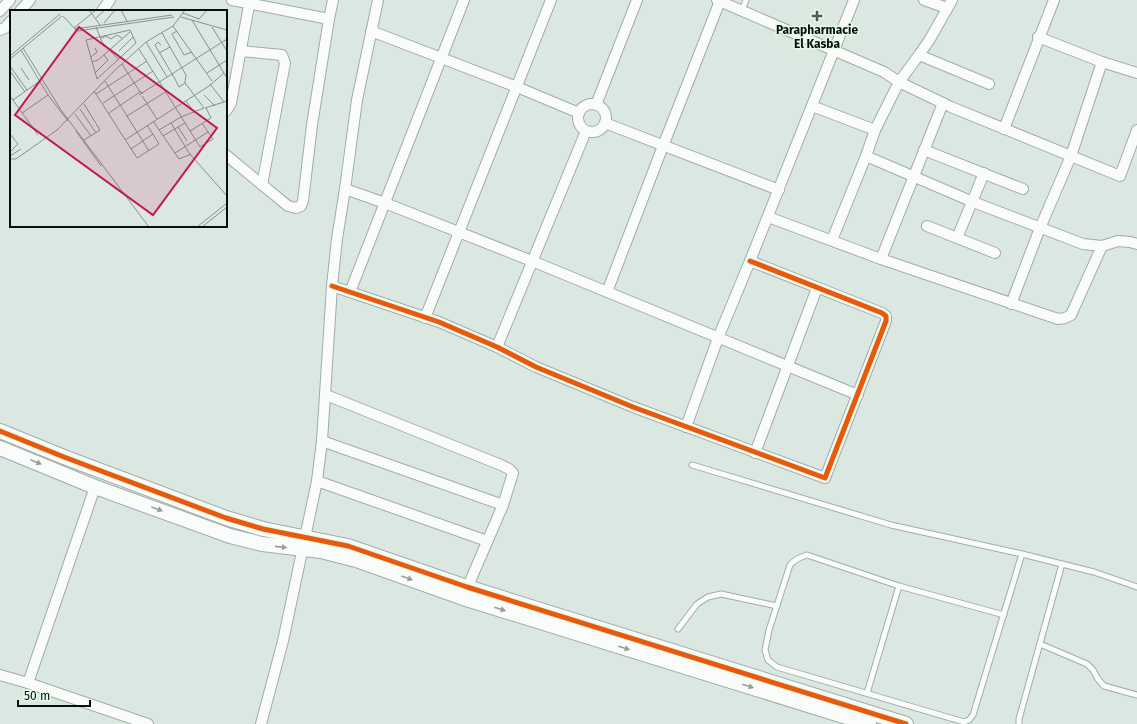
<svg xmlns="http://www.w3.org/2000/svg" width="1137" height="724" font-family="'Fira Sans',sans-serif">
	<rect width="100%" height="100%" fill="#dbe8e1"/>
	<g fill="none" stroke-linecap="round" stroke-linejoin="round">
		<defs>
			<g id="lane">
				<path d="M742,10l4,-10"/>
				<path d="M692,465l199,60 131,29 72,18 43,15"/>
				<path d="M1004,615l-105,-29 -92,-31c-7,2 -12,4 -17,10l-21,65 -4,20 3,10 9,7 187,55 5,-2 4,-5 49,-161"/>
				<path d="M678,629l19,-25 11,-7 13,-3 56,12"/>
				<path d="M1040,644l47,20 6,6 5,9 6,7 33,9"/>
				<path d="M867,693l32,-107"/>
				<path d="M1019,724v-5l43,-155"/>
			</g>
			<g id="street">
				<path d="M232,0l97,19"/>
				<path d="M717,0l167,72 15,10 52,25 169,69 17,-46"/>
				<path d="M924,0l23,8"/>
				<path d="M0,11l10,-11"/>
				<path d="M20,11l10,-11"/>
				<path d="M102,11l8,-11"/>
				<path d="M0,30l5,-2 6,-7"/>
				<path d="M371,31l146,56 62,26"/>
				<path d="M1038,37l64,25 35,11"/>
				<path d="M241,51l41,4 3,8 -23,122"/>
				<path d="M919,55l70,29"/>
				<circle cx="592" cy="118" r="14"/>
				<path d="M596,105l41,-105"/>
				<path d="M812,106l63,24"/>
				<path d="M226,111l5,-8 19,-103"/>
				<path d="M605,123l174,67"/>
				<path d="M1004,129l50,-129"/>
				<path d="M924,150l99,39"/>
				<path d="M226,155l62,51 8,2 5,-2 2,-5 9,-76 17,-106 4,-19"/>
				<path d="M866,156l107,46 110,42 19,2 16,-5 12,1 7,2"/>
				<path d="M345,189l40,14 147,58 326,134"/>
				<path d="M768,217l113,42 177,60 7,-1 6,-3 31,-69"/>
				<path d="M927,226l68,27"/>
				<path d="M957,238l27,-65"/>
				<path d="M832,240l34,-84 9,-26 24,-48 20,-27 11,-16 22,-39"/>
				<path d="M881,259l62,-156"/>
				<path d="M332,286l107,36 58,25 39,20 97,40 192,71 61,-157v-5l-4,-3 -132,-52"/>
				<path d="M350,292l114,-292"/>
				<path d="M607,292l56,-146 57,-145"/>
				<path d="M1011,304l29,-76 31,-72 31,-94"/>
				<path d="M425,318l126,-318"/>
				<path d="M497,347l89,-216"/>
				<path d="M326,395l175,70 8,4 4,4 -10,32 -38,88"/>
				<path d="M686,427l32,-89 32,-77 104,-261"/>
				<path d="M322,441l181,64"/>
				<path d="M755,453l62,-165"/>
				<path d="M317,481l170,60"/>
				<path d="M0,675l28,8 120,41"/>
				<path d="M28,683l67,-196"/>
				<path d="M261,724l22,-83 34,-160 5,-40 10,-155 5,-47 8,-50 12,-89 21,-100"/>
			</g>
			<g id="secondary">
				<path d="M0,431l64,26 162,61 37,11 85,17 119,41 439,137"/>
				<path d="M0,448l95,39 135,49 32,8 59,7 35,9 107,38 406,126"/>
			</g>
		</defs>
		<!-- lane casing -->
		<use href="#lane" stroke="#a2aca7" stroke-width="7"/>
		<!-- street casing -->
		<use href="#street" stroke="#a2aca7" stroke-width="12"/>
		<!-- secondary casing -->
		<use href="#secondary" stroke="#a2aca7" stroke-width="16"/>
		<!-- lane -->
		<use href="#lane" stroke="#fafcfa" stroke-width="5"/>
		<!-- street -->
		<use href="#street" stroke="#fafcfa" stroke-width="10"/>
		<!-- secondary -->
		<use href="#secondary" stroke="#fafcfa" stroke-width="14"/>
		<defs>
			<g id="cycleway">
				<path d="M332,286l107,36 58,25 39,20 97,40 192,71 61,-157v-5l-4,-3 -132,-52"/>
				<path d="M0,431l64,26 162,61 37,11 85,17 119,41 439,137"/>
			</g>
		</defs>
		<!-- cycleway casing -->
		<use href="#cycleway" stroke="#e3faed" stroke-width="8"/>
		<!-- cycleway -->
		<use href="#cycleway" stroke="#e8590c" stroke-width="5"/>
	</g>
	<!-- one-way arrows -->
	<defs><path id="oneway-solid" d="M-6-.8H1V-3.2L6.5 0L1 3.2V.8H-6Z"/></defs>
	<g fill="#999d9a">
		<use href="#oneway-solid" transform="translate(36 462) rotate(23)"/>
		<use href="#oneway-solid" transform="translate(157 509) rotate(20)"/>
		<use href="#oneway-solid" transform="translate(281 547) rotate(6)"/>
		<use href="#oneway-solid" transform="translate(407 578) rotate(20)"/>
		<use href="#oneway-solid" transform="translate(500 609) rotate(17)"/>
		<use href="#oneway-solid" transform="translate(624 648) rotate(17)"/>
		<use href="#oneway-solid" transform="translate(748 686) rotate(17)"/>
	</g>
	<!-- markers -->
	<path fill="#525b56" stroke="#e3faed" stroke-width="1.5" d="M815 10h4v4h4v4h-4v4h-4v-4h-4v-4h4z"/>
	<g text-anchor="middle" stroke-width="3" stroke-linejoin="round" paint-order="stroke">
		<!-- poi labels -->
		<g font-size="12" font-weight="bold" fill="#080f0b" stroke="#e3faed">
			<text x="817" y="34">Parapharmacie<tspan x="817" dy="14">El Kasba</tspan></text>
		</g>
	</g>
	<!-- overview -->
	<g transform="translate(10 10)">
		<rect width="217" height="217" fill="#dbe8e1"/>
		<path fill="none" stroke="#87918b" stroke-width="1" d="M79,0l11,15M111,0l6,11M173,3l16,6 8,-9M53,6l14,15 97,-14M171,7l46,13M86,8l9,-8M182,10l35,58M94,13l11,-13M163,16l39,55M86,17l6,15 16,17M202,17l15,24M64,18l22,-18M65,19l97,-14M120,20l6,13 -39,36 -11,-39zM167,21l-5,3 12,21 8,-3M90,29l6,-3 5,3 6,-4 5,3M136,32l21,35M151,35l-3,-3 -3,3 20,34 4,8 6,-4M13,38l38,62 88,117M129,39l61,98 13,-8 -11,-16M11,40l27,45 20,26M109,41l14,-14M149,43l11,-6M0,46l50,-42M81,47l6,-5 -2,-4M0,49l52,-43M82,52l6,-2 32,-28M112,54l18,28M0,56l17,24M11,58l8,12M0,61l15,21M85,63l13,-13 -4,-5M197,63l20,-13M95,71l44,70M200,74l14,18M84,81l43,67 22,-14 -12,-19M132,83l85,-54M86,84l51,-33M194,85l11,11M0,86l28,39M132,86l15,23M3,90l27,-19M176,91l8,11M93,93l50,-32M195,98l22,-7M70,99l16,24M12,103l26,-18M99,103l31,-21 3,1 -4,2M65,104l16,22M117,106l40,-25M143,111l26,38 12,-5M161,113l18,30 38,43M168,117l9,14M149,120l22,-13 23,-9 -19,-25 1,-8 -24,-42M66,121l25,35M180,121l21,-13 -5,-10M0,124l8,10 -7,7M153,126l22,-13M74,130l16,-10 -16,-26M115,130l84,-54 15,-13M121,139l22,-15M165,143l33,-21M0,146l11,-7M0,149h6l41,-29 57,-59 32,-29 27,-16 12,-16M187,217l30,-24M192,217l25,-20"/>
		<path fill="#c2185b" fill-opacity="0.15" stroke="#c2185b" stroke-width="2" d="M69,17l138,101 -64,87 -138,-100z"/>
		<rect width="217" height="217" fill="none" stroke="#080f0b" stroke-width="2"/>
	</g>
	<!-- scale -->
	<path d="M18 700v6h72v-6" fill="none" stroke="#080f0b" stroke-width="2"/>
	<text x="24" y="700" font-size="12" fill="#080f0b" stroke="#e3faed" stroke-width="3" paint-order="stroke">50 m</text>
</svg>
